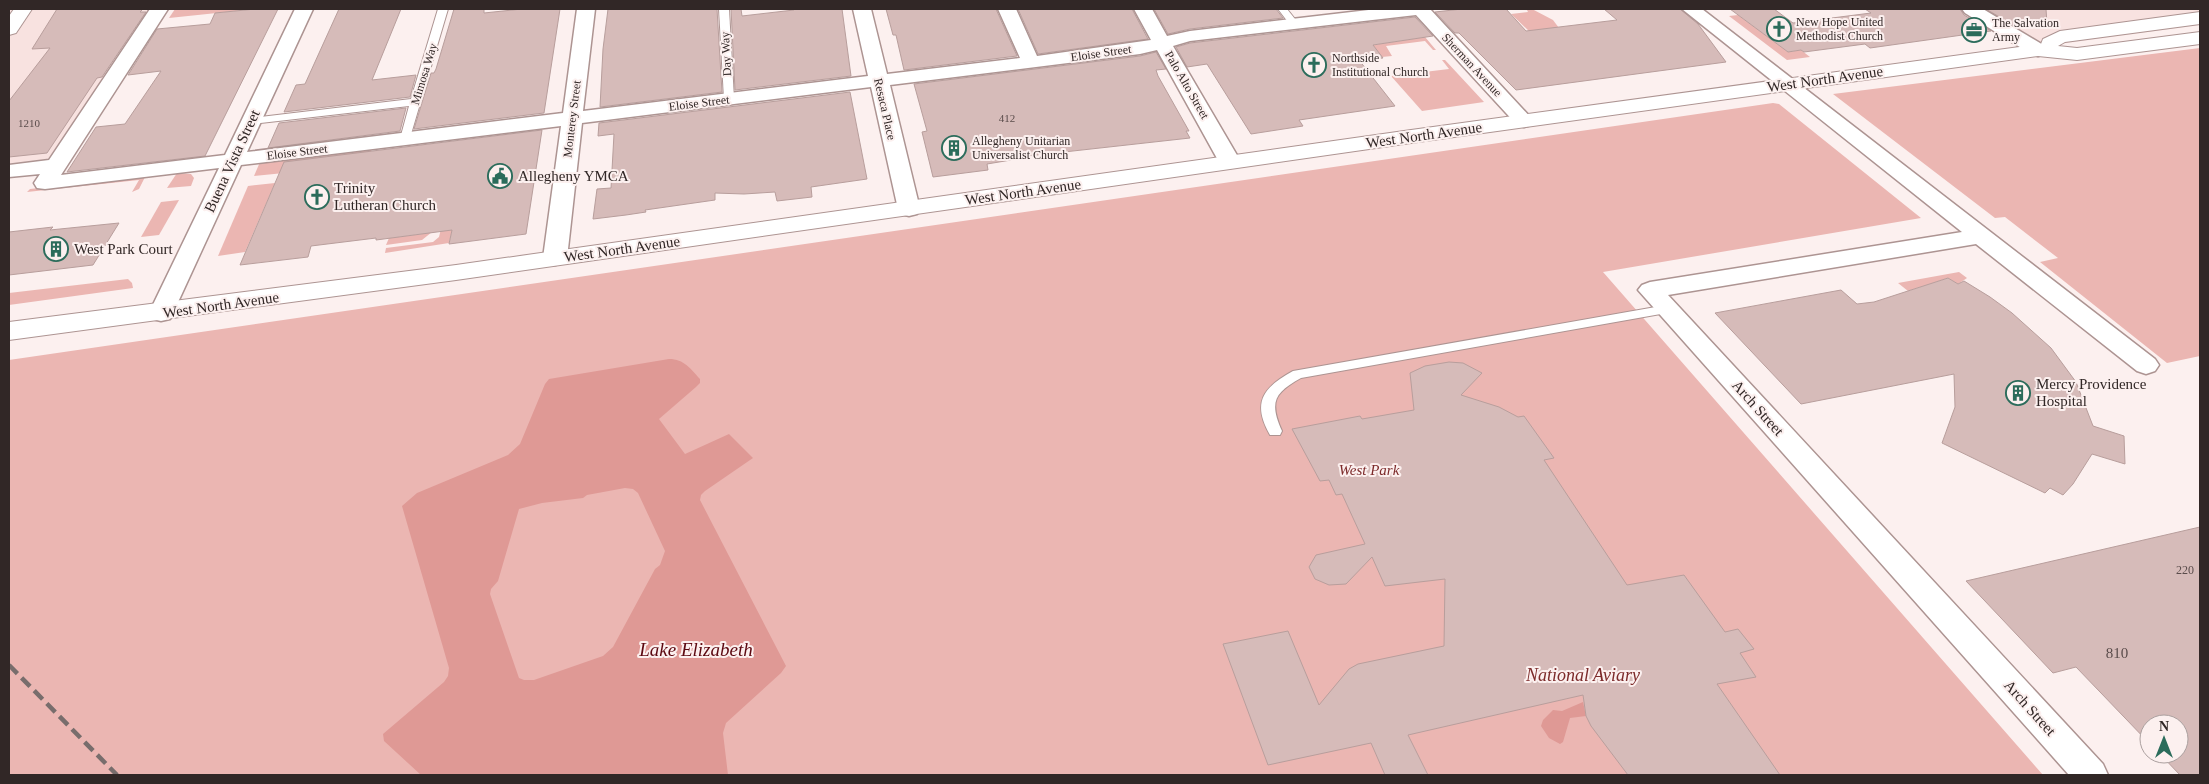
<svg xmlns="http://www.w3.org/2000/svg" width="2209" height="784" font-family="'Times New Roman',serif">
	<rect width="100%" height="100%" fill="#fcf0ef"/>
	<!-- built -->
	<g fill="#f8e2e0">
		<path d="M9,9h150l-103,157 -47,5z"/>
		<path d="M1971,9h229v16l-140,19 -22,6z"/>
	</g>
	<!-- green -->
	<g fill="#ebb6b2">
		<path d="M175,9h80l-86,9z"/>
		<path d="M1532,9l21,11 6,8 -29,4 -19,-18 17,-2 -1,-2z"/>
		<path d="M1738,15l50,37 13,-2 9,7 -23,3 -58,-44z"/>
		<path d="M1425,37l11,13h-3l-8,-9 -39,5 6,10 -10,1 -9,-12z"/>
		<path d="M2200,48v308l-33,7 -127,-101 18,-4 -53,-41 -10,1 -162,-124z"/>
		<path d="M1442,60h3l39,42 -62,9 -31,-35 58,-7z"/>
		<path d="M1773,103l6,1 142,114 -318,54 440,503h-2034v-415z"/>
		<path d="M372,148l-1,4 -87,21 -30,3 6,-14z"/>
		<path d="M468,165l-19,78 -64,10 1,-5 47,-6 6,-5 17,-70z"/>
		<path d="M177,173l14,1 3,4 -3,8 -24,2z"/>
		<path d="M140,177h5l-6,12 -7,3 7,-12 -112,12 3,-3z"/>
		<path d="M275,183l-30,69 -27,4 30,-70z"/>
		<path d="M179,200l-20,35 -18,2 20,-35z"/>
		<path d="M427,219l5,13 -10,8 -36,5 3,-7 33,-4z"/>
		<path d="M1959,272l8,6 -9,6 -10,-6 -40,13 -10,-8z"/>
		<path d="M128,279l4,4 1,5 -124,17v-12z"/>
	</g>
	<!-- water -->
	<g fill="#df9995" fill-rule="evenodd">
		<path d="M669,359c15,0 22,10 31,20v4l-4,4 -37,32 26,35 44,-20 24,24 -48,33 -4,4 -1,5 86,166 -5,7 -55,50 -3,10 5,42h-307l-37,-34 -1,-7 61,-52 4,-6 1,-8 -47,-162 15,-13 91,-38 12,-11 25,-60 4,-5zM625,488l8,1 5,4 27,58 -5,14 -5,4 -42,78 -10,9 -69,24h-10l-5,-2 -29,-84 1,-5 7,-8 21,-72 23,-6 41,-5 4,-3z"/>
		<path d="M1583,702l3,14 -16,2 -7,24 -3,2 -11,-6 -8,-12 2,-6 10,-10 9,1z"/>
	</g>
	<!-- building -->
	<g fill="#d6bbb9" stroke="#b89e9c">
		<path d="M57,9h86l-3,3h6l-44,65 -5,1 -50,75 -38,4v-56l41,-53 -18,1z"/>
		<path d="M255,9h23l-73,147 -138,16 29,-45 29,-3 36,-53 -33,4 29,-46 53,-5 5,-11z"/>
		<path d="M339,9h62l-29,71 44,-5 -6,22 -126,15 12,-27 9,-1z"/>
		<path d="M454,9h30v4l38,-4h38l-16,104 -130,16 17,-56h3l2,-4z"/>
		<path d="M608,9h109l5,83 -122,15 3,-58z"/>
		<path d="M731,9h10l1,7 52,-6v-1h48l9,67 -116,14z"/>
		<path d="M886,9h110l21,47 -113,14 -8,-35h-3z"/>
		<path d="M1018,9h114l16,30 -110,15z"/>
		<path d="M1154,9h122l7,9 -93,11 -22,5z"/>
		<path d="M1462,9h44l20,22 91,-11 -13,-11h76l18,15 28,38 -210,28 -57,-57h-4l-20,-21z"/>
		<path d="M1730,9h44l19,14 78,-10 -6,-4h95l4,6 27,16 -121,17 -5,-4 -61,8 -3,-2 -13,2z"/>
		<path d="M1986,9h60l1,15 -29,4z"/>
		<path d="M1415,17l18,19 -60,9 10,13 -24,2 36,46 -96,14 4,6 -52,8 -44,-70 -20,3 -11,-20 14,-4z"/>
		<path d="M1156,52l10,17 -10,1 2,6 31,55h-3l4,7 -180,20 1,2 -24,4 1,6 -55,7 -11,-45 5,-1 -13,-47 226,-28z"/>
		<path d="M850,92l17,87 -56,8 1,10 -35,4 -2,-9 -31,2 -29,-1v7l-70,10 1,2 -20,3 -33,4 4,-30 14,-1 3,-54 -16,2 1,-13z"/>
		<path d="M406,108l-6,23 -132,17 11,-25z"/>
		<path d="M542,130l-16,104 -77,10 3,-14 -76,10v-2l-65,8 -3,11 -68,8 44,-103z"/>
		<path d="M119,223l-26,42 -84,10v-43l44,-5 -3,3z"/>
		<path d="M1948,278l10,6 6,-3 26,16 22,16 39,35 25,34 17,44 31,10 1,28 -33,-10 -19,30 -10,11 -13,-7 -5,5 -103,-50 13,-36 -1,-33 -153,30 -86,-91 126,-23 16,14 17,-2z"/>
		<path d="M1449,362l14,1 19,10 -21,22 38,12 19,10 6,-1 30,42 -10,2 83,125 57,-10 41,57 13,-3 16,20 -14,4 16,24 -39,7 63,91h-152l-37,-49 -5,-10 -3,-21 -175,40 20,40h-43l-14,-32 -103,22 -45,-121 65,-13 31,74 30,-36 9,-5 86,-18 1,-67 -60,7 -13,-29 -26,27 -17,1 -14,-6 -6,-12 7,-12 49,-11 -23,-50 -6,1 -7,-15 -9,1 -28,-52 68,-13 2,3 52,-9 -4,-37 15,-7z"/>
		<path d="M2200,527v248h-20l-20,-21h19v-30h-30v19l-73,-76 -23,6 -87,-92z"/>
	</g>
	<g fill="none" stroke-linecap="round" stroke-linejoin="round">
		<defs>
			<g id="service">
				<path d="M438,9h10l-39,132h-8l-1,-2 9,-33 -158,18 -5,-3 5,-3 160,-19z"/>
				<path d="M719,9h10l5,90 -5,3 -5,-3z"/>
				<path d="M1278,9h9l12,15 -2,2h-6z"/>
				<path d="M1667,305l5,1 1,3 -1,3 -371,66c-27,15 -32,24 -19,53l-2,4h-10c-19,-33 -6,-48 23,-64z"/>
			</g>
			<g id="minor">
				<path d="M150,9h18l-107,166 164,-20 70,-146h18l-66,143 316,-39 14,-104h18l-12,102 285,-35 -15,-67h18l16,65 133,-16 -22,-49h18l21,47 114,-16 -17,-31h18l15,27 23,-5 187,-22h53l104,112 -3,4 -7,2 -7,-2 -101,-110 -226,26 -17,5 68,116 -4,4 -7,2 -7,-2 -4,-4 -62,-112 -17,4 -250,31 30,124 -3,5 -8,2 -8,-2 -3,-5 -27,-122 -289,36 -15,135 -4,5 -8,2 -8,-2 -4,-5 18,-132 -320,39 -68,148 -3,6 -9,2 -9,-2 -3,-6 70,-145 -174,21 -8,-1 -3,-5 6,-9 -31,3v-12l40,-5z"/>
				<path d="M1682,9h20l453,350 4,6 -4,6 -9,3 -9,-3 -161,-127 -308,51 435,469 5,11h-39l-431,-485 4,-5 8,-3 312,-50z"/>
				<path d="M1962,9h21l62,37 2,4 -2,4 -7,2 -7,-2 -66,-41z"/>
			</g>
			<path id="tertiary" d="M14,9h18l-16,24 -7,2v-19z"/>
			<path id="secondary" d="M2200,12v12l-135,18 -7,4 19,2 123,-16v12l-123,16 -39,-4 -627,87 -955,137 -447,60v-18l447,-57 955,-135 630,-86 2,-5 17,-8z"/>
		</defs>
		<!-- service casing -->
		<use href="#service" stroke="#ad9492" stroke-width="2"/>
		<!-- minor casing -->
		<use href="#minor" stroke="#ad9492" stroke-width="3"/>
		<!-- tertiary casing -->
		<use href="#tertiary" stroke="#ad9492" stroke-width="2"/>
		<!-- secondary casing -->
		<use href="#secondary" stroke="#ad9492" stroke-width="2"/>
		<!-- service -->
		<use href="#service" fill="#fff" fill-rule="evenodd"/>
		<!-- minor -->
		<use href="#minor" fill="#fff" fill-rule="evenodd"/>
		<!-- tertiary -->
		<use href="#tertiary" fill="#fff" fill-rule="evenodd"/>
		<!-- secondary -->
		<use href="#secondary" fill="#fff" fill-rule="evenodd"/>
		<!-- rail -->
		<path stroke="#786d6c" stroke-width="4.5" stroke-dasharray="12 6" stroke-linecap="butt" d="M9,665l108,110"/>
	</g>
	<!-- icons -->
	<defs>
		<symbol id="church-ring" viewBox="-11 -11 22 22"><circle r="9.5" fill="#fcf0ef" stroke="#2b6c5b" stroke-width="1.5"/><path d="M-1.2-6h2.4v3.5h3.3v2.4h-3.3V6h-2.4V-.1h-3.3v-2.4h3.3Z" fill="#2b6c5b"/></symbol>
		<symbol id="office-ring" viewBox="-11 -11 22 22"><circle r="9.5" fill="#fcf0ef" stroke="#2b6c5b" stroke-width="1.5"/><path d="M-6-3h4V-5.5h4V-3h4V5H-6ZM-1-4.5V-3h2v-1.5ZM-6 0V1H6V0Z" fill="#2b6c5b"/></symbol>
		<symbol id="building-ring" viewBox="-11 -11 22 22"><circle r="9.5" fill="#fcf0ef" stroke="#2b6c5b" stroke-width="1.5"/><path d="M-4-6H4V6H1V3H-1V6H-4ZM-2.5-4.3h1.7v1.8h-1.7ZM.8-4.3h1.7v1.8H.8ZM-2.5-1h1.7V.8h-1.7ZM.8-1h1.7V.8H.8Z" fill="#2b6c5b"/></symbol>
		<symbol id="civic-ring" viewBox="-11 -11 22 22"><circle r="9.5" fill="#fcf0ef" stroke="#2b6c5b" stroke-width="1.5"/><path d="M-.6-6.5H3V-4.5H.6V-3L4-1V1h2V6H-6V1h2V-1L-.6-3ZM-1.2 2.5V6h2.4V2.5Z" fill="#2b6c5b"/></symbol>
	</defs>
	<g fill-rule="evenodd">
		<use href="#church-ring" x="1765" y="15" width="28" height="28"/>
		<use href="#office-ring" x="1960" y="16" width="28" height="28"/>
		<use href="#church-ring" x="1300" y="51" width="28" height="28"/>
		<use href="#building-ring" x="940" y="134" width="28" height="28"/>
		<use href="#civic-ring" x="486" y="162" width="28" height="28"/>
		<use href="#church-ring" x="303" y="183" width="28" height="28"/>
		<use href="#building-ring" x="42" y="235" width="28" height="28"/>
		<use href="#building-ring" x="2004" y="379" width="28" height="28"/>
	</g>
	<g text-anchor="middle" stroke-width="4" stroke-linejoin="round" paint-order="stroke">
		<!-- far-number labels -->
		<g font-size="11" fill="#5a4c4b">
			<text x="1007" y="122">412</text>
			<text x="29" y="127">1210</text>
		</g>
		<!-- far-poi labels -->
		<g font-size="12" fill="#312726" stroke="#fcf0ef" text-anchor="start">
			<text x="1796" y="26">New Hope United<tspan x="1796" dy="14">Methodist Church</tspan></text>
			<text x="1992" y="27">The Salvation<tspan x="1992" dy="14">Army</tspan></text>
			<text x="1332" y="62">Northside<tspan x="1332" dy="14">Institutional Church</tspan></text>
			<text x="972" y="145">Allegheny Unitarian<tspan x="972" dy="14">Universalist Church</tspan></text>
		</g>
		<!-- far-street labels -->
		<g font-size="12" fill="#312726" stroke="#fcf0ef">
			<text transform="translate(1101 53) rotate(-8)" y="4">Eloise Street</text>
			<text transform="translate(726 54) rotate(-93)" y="4">Day Way</text>
			<text transform="translate(1472 65) rotate(47)" y="4">Sherman Avenue</text>
			<text transform="translate(424 74) rotate(-73)" y="4">Mimosa Way</text>
			<text transform="translate(1187 85) rotate(60)" y="4">Palo Alto Street</text>
			<text transform="translate(699 103) rotate(-7)" y="4">Eloise Street</text>
			<text transform="translate(885 109) rotate(77)" y="4">Resaca Place</text>
			<text transform="translate(572 119) rotate(-83)" y="4">Monterey Street</text>
			<text transform="translate(297 152) rotate(-7)" y="4">Eloise Street</text>
		</g>
		<!-- number labels -->
		<g font-size="12" fill="#5a4c4b">
			<text x="2185" y="574">220</text>
		</g>
		<!-- street labels -->
		<g font-size="15" fill="#312726" stroke="#fcf0ef">
			<text transform="translate(1825 79) rotate(-8)" y="5">West North Avenue</text>
			<text transform="translate(1424 135) rotate(-8)" y="5">West North Avenue</text>
			<text transform="translate(232 161) rotate(-65)" y="5">Buena Vista Street</text>
			<text transform="translate(1023 192) rotate(-8)" y="5">West North Avenue</text>
			<text transform="translate(622 249) rotate(-8)" y="5">West North Avenue</text>
			<text transform="translate(221 305) rotate(-8)" y="5">West North Avenue</text>
			<text transform="translate(1758 408) rotate(48)" y="5">Arch Street</text>
			<text transform="translate(2030 708) rotate(48)" y="5">Arch Street</text>
		</g>
		<!-- poi labels -->
		<g font-size="15" fill="#312726" stroke="#fcf0ef" text-anchor="start">
			<text x="518" y="181">Allegheny YMCA</text>
			<text x="334" y="193">Trinity<tspan x="334" dy="17">Lutheran Church</tspan></text>
			<text x="74" y="254">West Park Court</text>
			<text x="2036" y="389">Mercy Providence<tspan x="2036" dy="17">Hospital</tspan></text>
		</g>
		<!-- park labels -->
		<g font-size="15" font-style="italic" fill="#7c2a2a" stroke="#fcf0ef">
			<text x="1369" y="475">West Park</text>
		</g>
		<!-- near-number labels -->
		<g font-size="15" fill="#5a4c4b">
			<text x="2117" y="658">810</text>
		</g>
		<!-- near-park labels -->
		<g font-size="18" font-style="italic" fill="#7c2a2a" stroke="#fcf0ef">
			<text x="1583" y="681">National Aviary</text>
		</g>
		<!-- near-water labels -->
		<g font-size="19" font-style="italic" fill="#5c0810" stroke="#fcf0ef">
			<text x="696" y="656">Lake Elizabeth</text>
		</g>
	</g>
	<!-- border -->
	<rect width="2209" height="784" fill="none" stroke="#312726" stroke-width="20"/>
	<!-- north arrow -->
	<g transform="translate(2164 739)"><circle r="24" fill="#fcf0ef" stroke="#aba09f"/>
	<path d="M0-4L9 19L0 12L-9 19Z" fill="#2b6c5b"/>
	<text y="-8" font-size="14" font-weight="bold" text-anchor="middle" fill="#312726">N</text>
	</g>
</svg>
